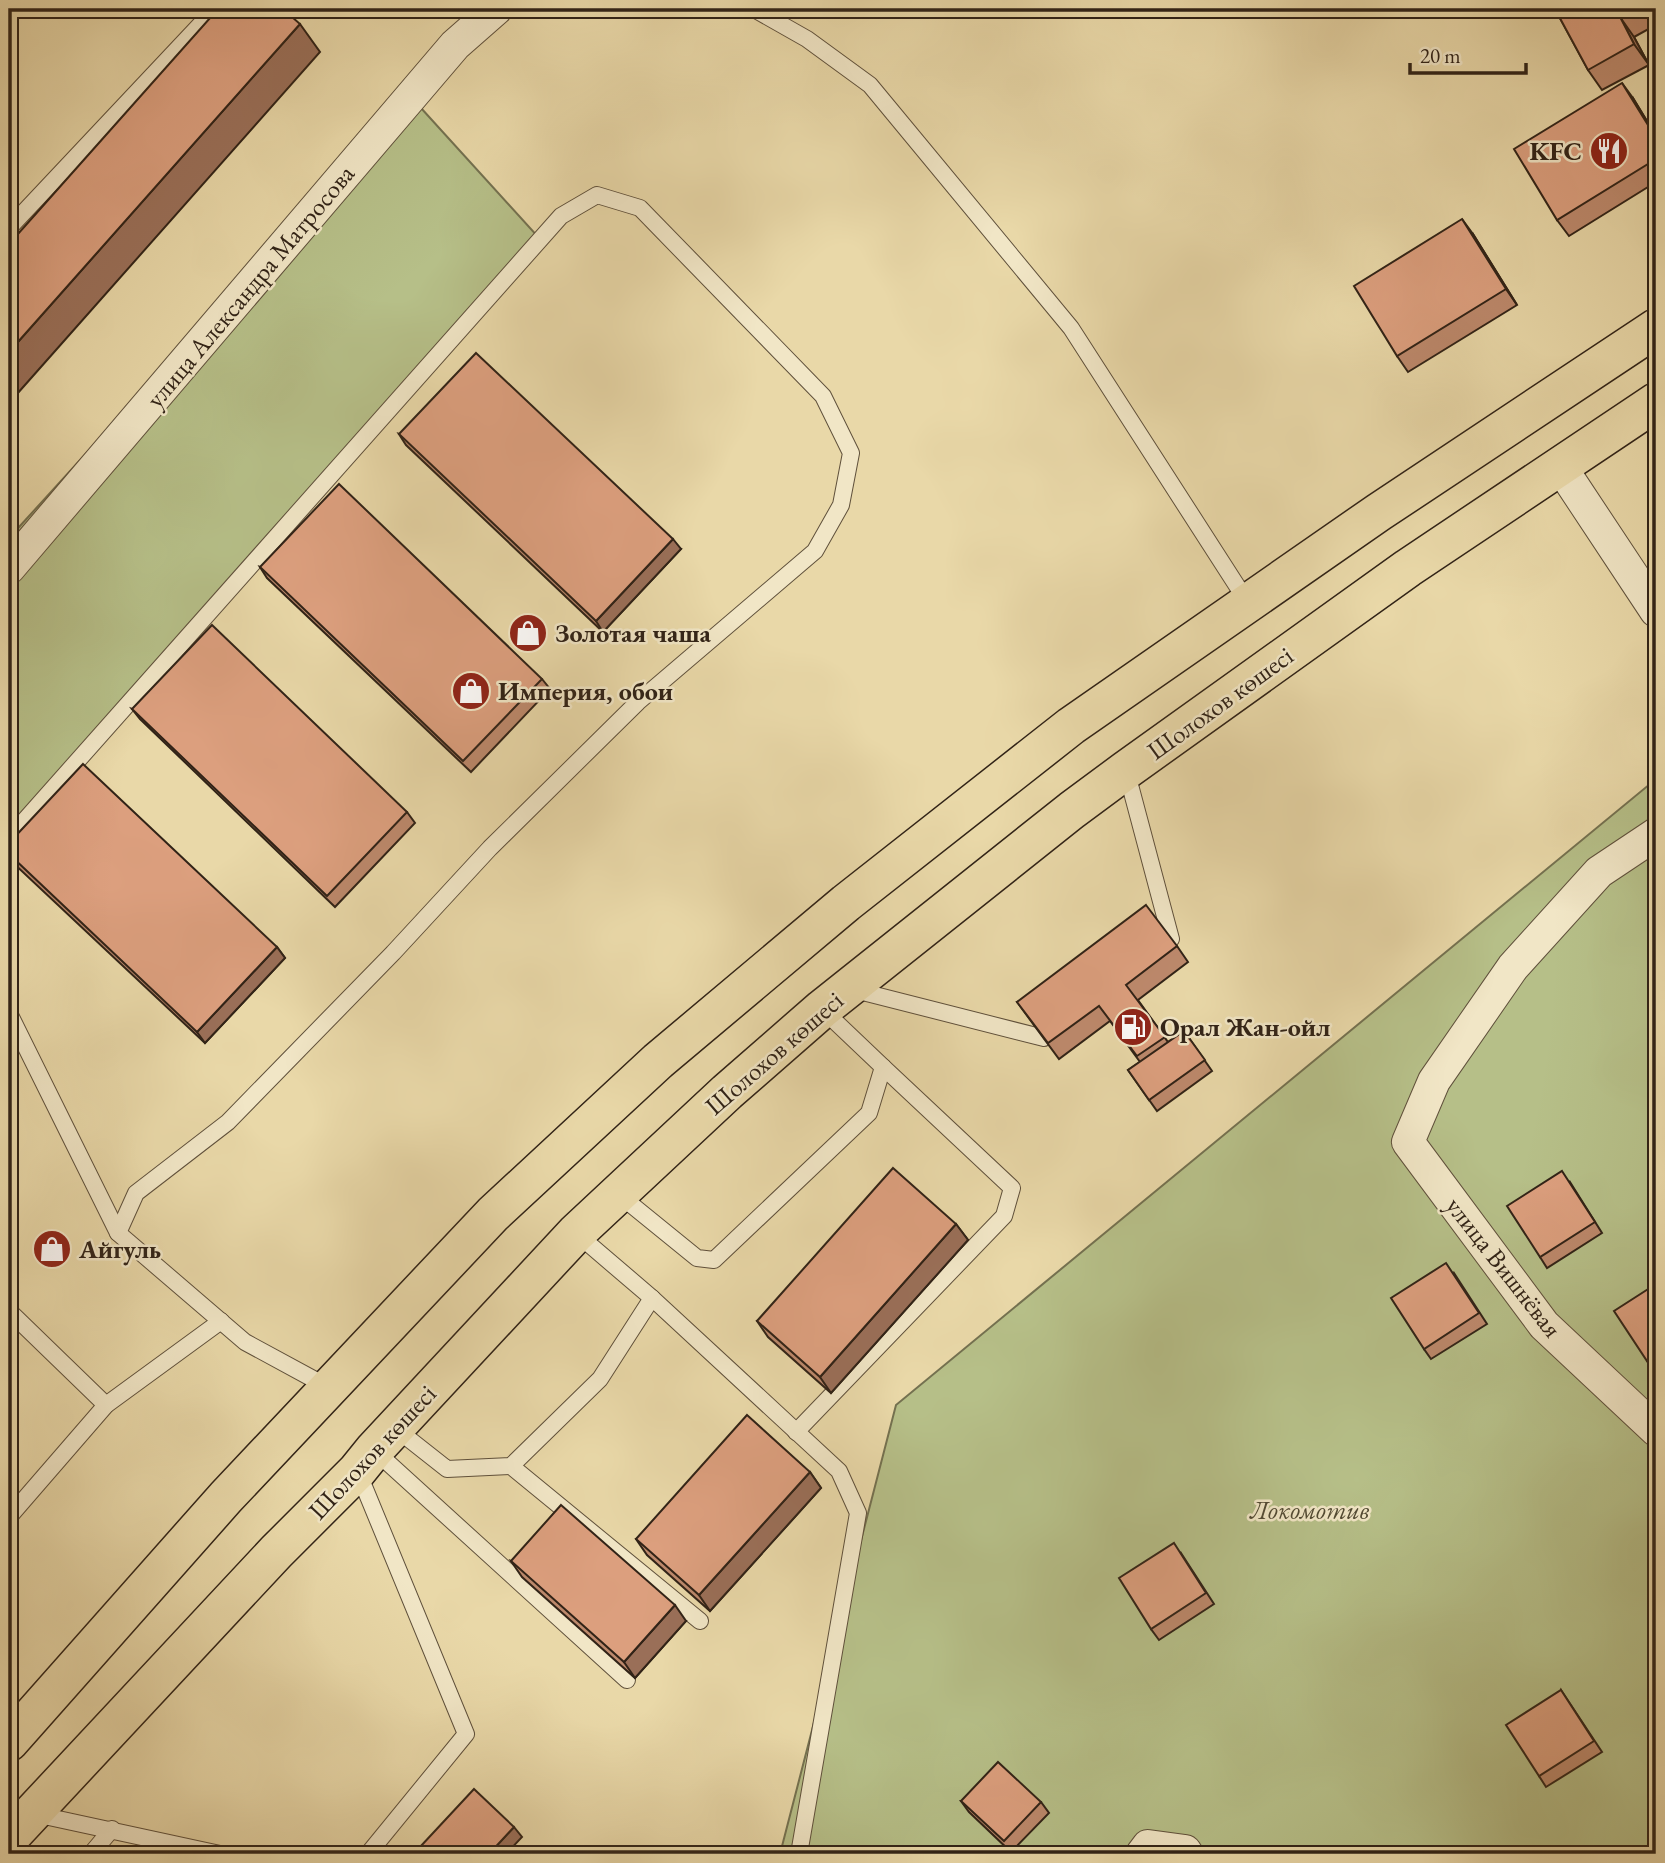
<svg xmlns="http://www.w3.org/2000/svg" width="1665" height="1863" font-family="'EB Garamond',serif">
	<rect width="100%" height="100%" fill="#e9d8a8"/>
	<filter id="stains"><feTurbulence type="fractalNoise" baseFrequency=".00286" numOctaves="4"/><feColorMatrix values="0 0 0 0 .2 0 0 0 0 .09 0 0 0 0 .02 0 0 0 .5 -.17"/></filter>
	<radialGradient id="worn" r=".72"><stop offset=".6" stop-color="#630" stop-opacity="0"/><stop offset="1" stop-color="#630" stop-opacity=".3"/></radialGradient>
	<!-- green -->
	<g fill="#b6bf88" stroke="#747150" stroke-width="2">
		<path d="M411,97l129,142 -531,608v-309z"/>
		<path d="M1656,779v1075h-876l116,-449z"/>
	</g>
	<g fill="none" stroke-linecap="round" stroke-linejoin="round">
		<defs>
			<g id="lane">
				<path d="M754,9l53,30 63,46 201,243 177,275"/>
				<path d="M9,228l206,-219"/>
				<path d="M1126,770l45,169"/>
				<path d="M9,838l552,-622 36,-21 43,13 183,188 28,57 -10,52 -26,46 -177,151 -148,146 -97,105 -165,169 -92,71 -18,40"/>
				<path d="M851,989l193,49"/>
				<path d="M9,1013l109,220 127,109 83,45"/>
				<path d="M617,1193l80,65 17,2 155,-147 14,-46 -61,-58"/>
				<path d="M576,1233l76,65 187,173 19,42 -59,341"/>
				<path d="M9,1311l97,94"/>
				<path d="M395,1428l52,41 64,-3 89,-87 52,-81"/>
				<path d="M796,1432l208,-216 8,-28 -129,-121"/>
				<path d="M374,1450l253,230"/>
				<path d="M511,1466l189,155"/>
				<path d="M358,1472l108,262 -98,120"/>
				<path d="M9,1517l97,-112 115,-84"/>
				<path d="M35,1814l185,40"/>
				<path d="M91,1854l21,-25"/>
			</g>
			<g id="street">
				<path d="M1560,466l96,145"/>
				<path d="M9,568l446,-523 41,-36"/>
				<path d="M1656,834l-57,38 -86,95 -79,114 -26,61 136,183 112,105"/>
				<path d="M1142,1854l6,-8 37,5 2,3"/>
			</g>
			<g id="highway">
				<path d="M9,1742l217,-245 267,-283 165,-153 188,-158 225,-177 308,-214 277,-184"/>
				<path d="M9,1838l267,-286 81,-81 17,-21 202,-217 151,-141 95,-83 250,-199 54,-40 282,-202 248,-166"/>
			</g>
		</defs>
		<!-- lane casing -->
		<use href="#lane" stroke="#5f503b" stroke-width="18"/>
		<!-- street casing -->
		<use href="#street" stroke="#5f503b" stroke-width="34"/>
		<!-- highway casing -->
		<use href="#highway" stroke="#312317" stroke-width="41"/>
		<!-- lane -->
		<use href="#lane" stroke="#f1e6c6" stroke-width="16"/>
		<!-- street -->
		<use href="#street" stroke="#f1e6c6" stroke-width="32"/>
		<!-- highway -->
		<use href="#highway" stroke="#e9d8a8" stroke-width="38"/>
	</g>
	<!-- wall -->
	<g fill="#bd896c" stroke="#312317" stroke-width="2">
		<path d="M1555,9h101v16l-22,12 15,28 -47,25 -14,-20z"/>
		<path d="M1633,98l23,38v46l-87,54 -12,-16z"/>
		<path d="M1473,234l44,71 -109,67 -11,-16z"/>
		<path d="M399,434l282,115 -78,83 -197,-187z"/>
		<path d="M260,567l282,112 8,10 -79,83 -204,-194z"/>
		<path d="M132,709l275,103 8,11 -80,84 -195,-188z"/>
		<path d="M9,843l268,104 8,11 -80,85 -195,-183 -1,-3z"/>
		<path d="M1177,946l11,16 -50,38 30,42 16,-11 28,40 -55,40 -29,-41 12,-8 -30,-41 -51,38 -42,-57z"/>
		<path d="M1570,1182l32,51 -55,35 -7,-11z"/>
		<path d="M956,1224l12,16 -137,153 -63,-56 -11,-16z"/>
		<path d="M1454,1273l33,51 -56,35 -7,-10z"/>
		<path d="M1656,1284v87l-1,1 -8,-11z"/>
		<path d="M810,1472l11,16 -111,123 -63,-56 -11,-16z"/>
		<path d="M1181,1553l33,51 -55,36 -8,-11z"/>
		<path d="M511,1561l175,60 -51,57 -113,-101z"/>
		<path d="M1561,1690l41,62 -56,35 -7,-11z"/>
		<path d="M961,1801l80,1 8,11 -38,39 -42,-40z"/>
	</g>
	<!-- shaded-wall -->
	<g fill="#9a6f58" stroke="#312317" stroke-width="2">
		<path d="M1620,17l14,20 15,28 -15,-21z"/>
		<path d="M300,24l20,28 -311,351v-51z"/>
		<path d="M1622,83l11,15 23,38v2z"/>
		<path d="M1462,219l11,15 44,71 -11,-16z"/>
		<path d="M673,539l8,10 -78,83 -7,-11z"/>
		<path d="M277,947l8,11 -80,85 -8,-11z"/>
		<path d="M956,1224l12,16 -137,153 -11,-16z"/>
		<path d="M810,1472l11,16 -111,123 -11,-16z"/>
		<path d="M675,1605l11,16 -51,57 -11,-16z"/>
		<path d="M514,1827l8,10 -16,17h-17z"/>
	</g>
	<!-- building -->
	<g fill="#dc9f7e" stroke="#312317" stroke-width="2">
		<path d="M218,9h65l17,15 -291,328v-108z"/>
		<path d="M1555,9h79l-14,8 14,27 -46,26z"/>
		<path d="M1622,83l34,55v21l-99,61 -43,-71z"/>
		<path d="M1462,219l44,70 -109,67 -43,-70z"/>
		<path d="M476,353l197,186 -77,82 -197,-187z"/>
		<path d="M339,484l203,195 -79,82 -203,-194z"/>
		<path d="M212,625l195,187 -80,84 -195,-187z"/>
		<path d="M83,764l194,183 -80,85 -188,-178v-11z"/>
		<path d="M1146,905l31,41 -51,39 39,52 -28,19 -38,-50 -51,37 -31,-41z"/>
		<path d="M1184,1031l21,29 -56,40 -21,-30z"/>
		<path d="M893,1168l63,56 -136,153 -63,-56z"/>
		<path d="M1562,1171l33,51 -55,35 -33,-51z"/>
		<path d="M1446,1263l33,50 -55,36 -33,-51z"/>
		<path d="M1656,1284v71l-9,6 -33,-50z"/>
		<path d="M747,1415l63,57 -111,123 -63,-56z"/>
		<path d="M561,1505l114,100 -51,57 -113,-101z"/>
		<path d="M1174,1543l32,50 -55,36 -32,-51z"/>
		<path d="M1561,1690l33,51 -55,35 -33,-51z"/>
		<path d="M998,1762l43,40 -37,39 -43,-40z"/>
		<path d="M474,1789l40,38 -25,27h-61l-8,-7z"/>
	</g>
	<!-- icons -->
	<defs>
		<symbol id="restaurant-disc" viewBox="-11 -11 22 22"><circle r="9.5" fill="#8f2418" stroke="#f1e6c6"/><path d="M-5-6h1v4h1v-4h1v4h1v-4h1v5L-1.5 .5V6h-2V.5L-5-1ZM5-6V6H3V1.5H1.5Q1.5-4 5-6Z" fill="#fff"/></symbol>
		<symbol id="shop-disc" viewBox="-11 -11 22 22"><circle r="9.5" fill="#8f2418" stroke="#f1e6c6"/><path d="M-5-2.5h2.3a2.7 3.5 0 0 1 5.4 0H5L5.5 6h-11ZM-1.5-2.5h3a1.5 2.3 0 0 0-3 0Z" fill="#fff"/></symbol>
		<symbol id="fuel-disc" viewBox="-11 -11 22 22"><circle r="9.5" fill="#8f2418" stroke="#f1e6c6"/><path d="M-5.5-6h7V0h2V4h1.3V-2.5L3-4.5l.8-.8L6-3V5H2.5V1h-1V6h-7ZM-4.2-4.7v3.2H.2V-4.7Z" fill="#fff"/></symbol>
	</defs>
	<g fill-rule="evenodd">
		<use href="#restaurant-disc" x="1587" y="129" width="44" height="44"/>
		<use href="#shop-disc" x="506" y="611" width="44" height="44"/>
		<use href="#shop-disc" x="449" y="669" width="44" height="44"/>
		<use href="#fuel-disc" x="1111" y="1005" width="44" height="44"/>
		<use href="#shop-disc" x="30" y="1227" width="44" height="44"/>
	</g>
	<g text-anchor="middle" stroke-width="5" stroke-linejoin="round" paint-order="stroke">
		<!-- poi labels -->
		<g font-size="26" font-weight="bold" fill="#312317" stroke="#f1e6c6" text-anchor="start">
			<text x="1582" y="160" text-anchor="end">KFC</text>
			<text x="555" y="642">Золотая чаша</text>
			<text x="498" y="700">Империя, обои</text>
			<text x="1160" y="1036">Орал Жан-ойл</text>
			<text x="79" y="1258">Айгуль</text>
		</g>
		<!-- street labels -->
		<g font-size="26" fill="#312317" stroke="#f1e6c6">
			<text transform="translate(250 286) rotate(-50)" y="9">улица Александра Матросова</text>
			<text transform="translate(1220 703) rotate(-36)" y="9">Шолохов көшесі</text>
			<text transform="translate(774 1053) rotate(-41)" y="9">Шолохов көшесі</text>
			<text transform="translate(1504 1267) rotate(52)" y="9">улица Вишнёвая</text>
			<text transform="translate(372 1452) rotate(-47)" y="9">Шолохов көшесі</text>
		</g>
		<!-- park labels -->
		<g font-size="26" font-style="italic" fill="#524a33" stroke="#f1e6c6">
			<text x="1310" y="1519">Локомотив</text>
		</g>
	</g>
	<!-- margin -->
	<rect width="1665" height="1863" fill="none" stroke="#e9d8a8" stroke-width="35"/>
	<rect x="10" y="10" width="1644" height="1842" fill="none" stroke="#312317" stroke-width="3.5"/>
	<rect x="18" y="18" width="1630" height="1828" fill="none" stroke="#312317" stroke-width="2"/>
	<!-- scale -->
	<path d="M1410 63v10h116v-10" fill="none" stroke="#312317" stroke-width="3.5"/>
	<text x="1420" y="63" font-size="21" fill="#312317" stroke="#f1e6c6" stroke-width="5" paint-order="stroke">20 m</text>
	<rect width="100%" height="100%" filter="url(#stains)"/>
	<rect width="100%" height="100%" fill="url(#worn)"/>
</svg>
